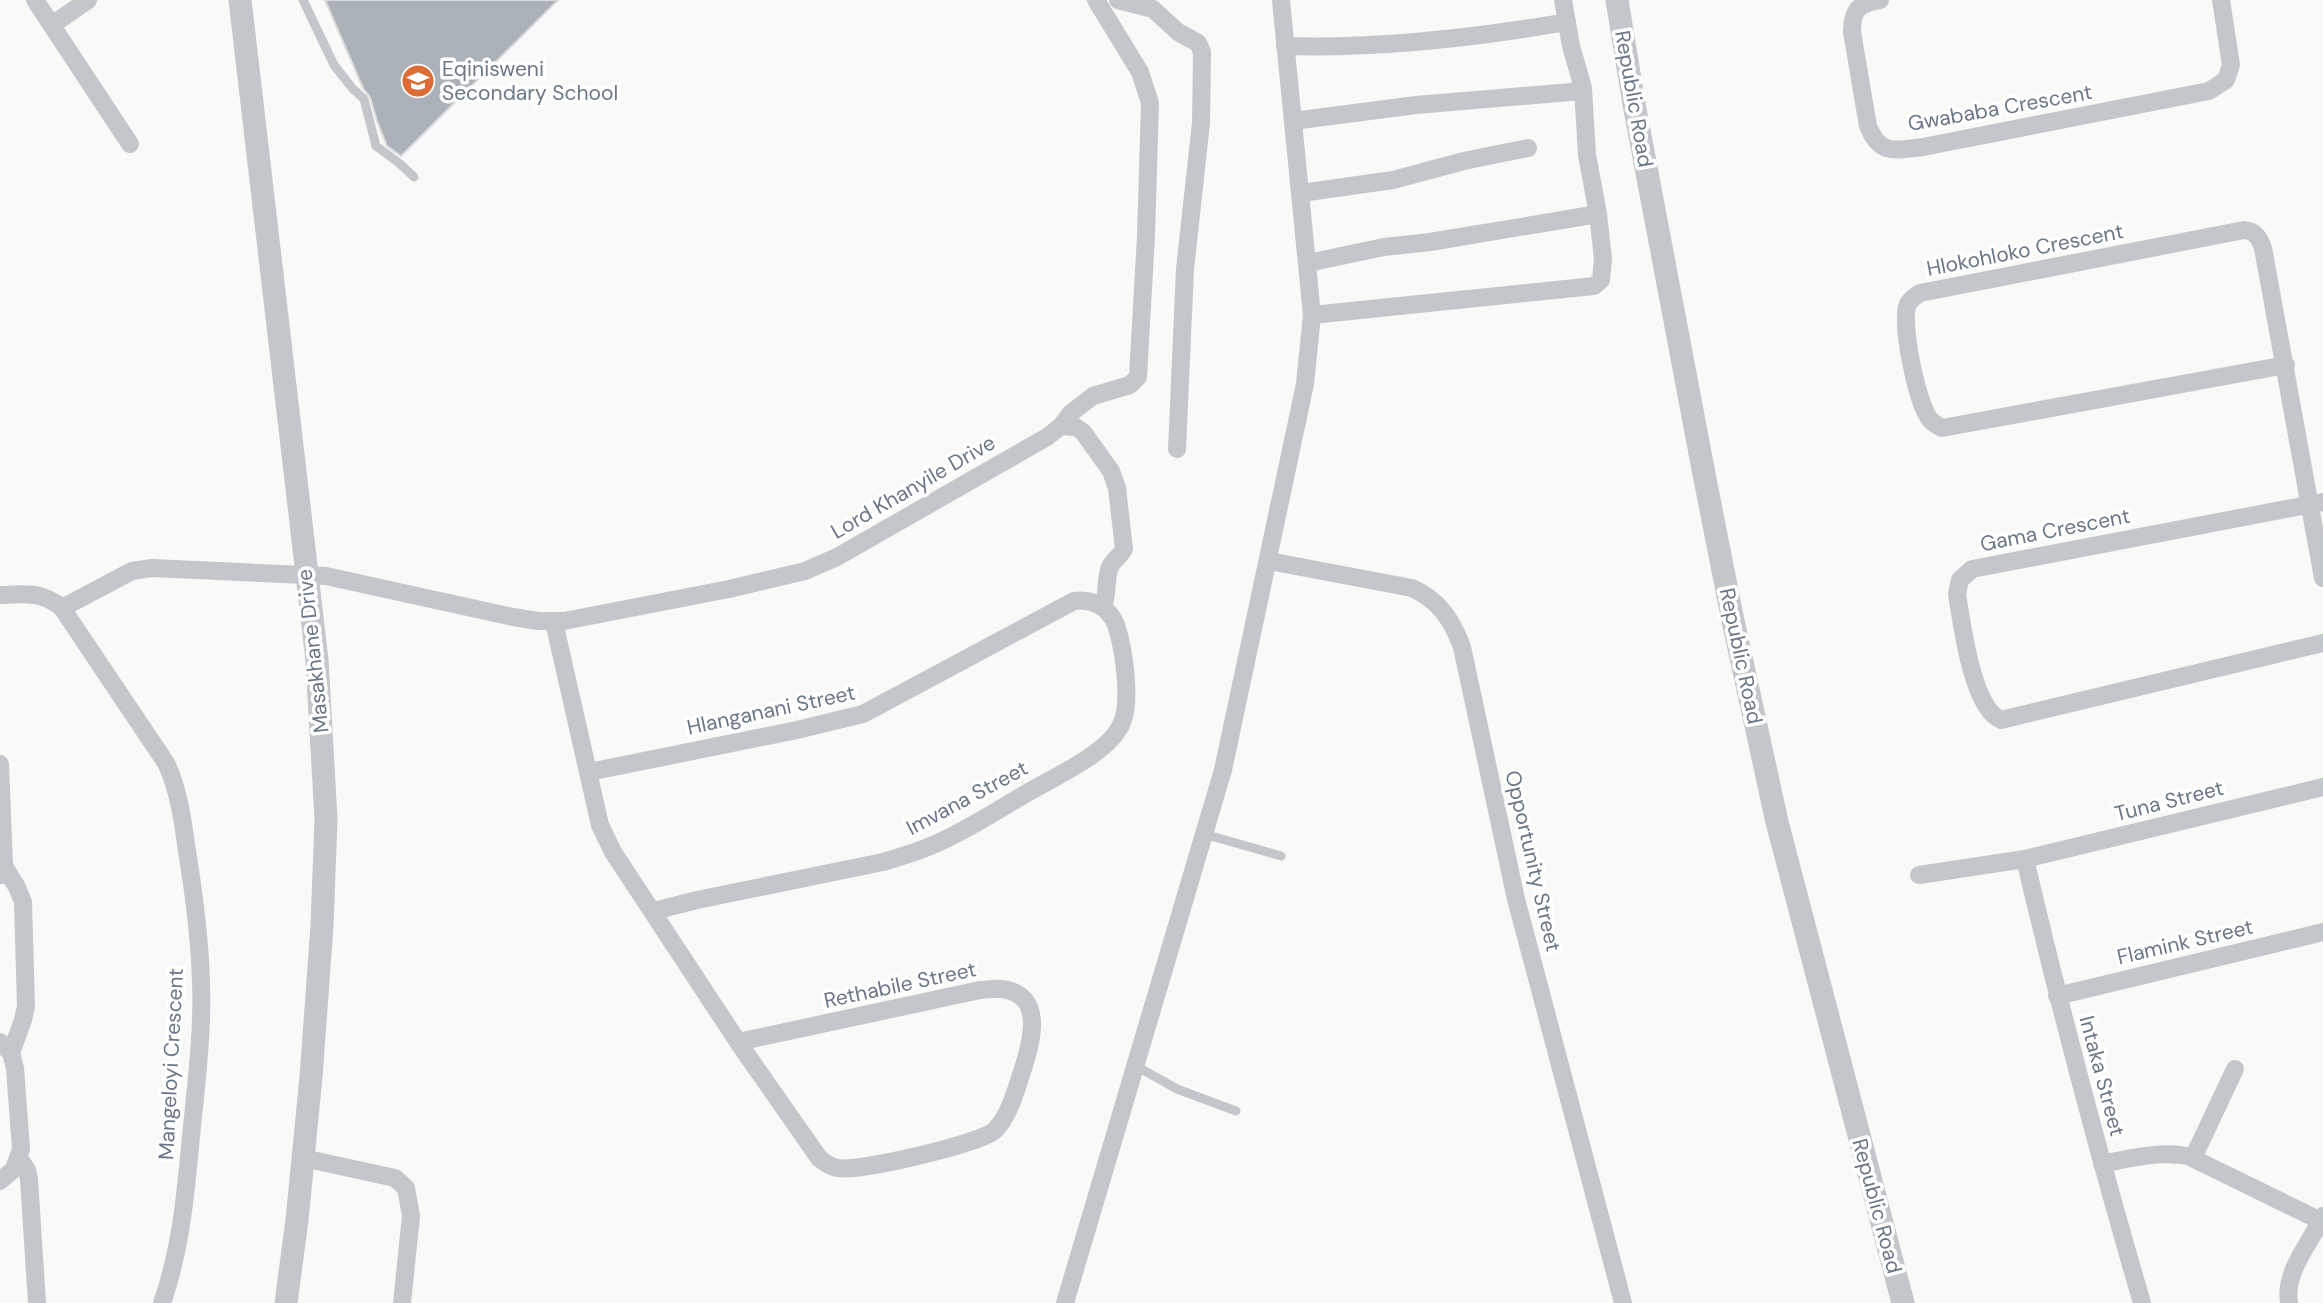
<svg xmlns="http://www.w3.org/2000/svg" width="2323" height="1303" font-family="'DM Sans',sans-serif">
	<rect width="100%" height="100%" fill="#f9f9f7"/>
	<!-- building -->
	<path fill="#aab1b8" stroke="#dbdbd9" stroke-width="2" d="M325,0h233l-157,156 -14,-10 -10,-25 -7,-24 -7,-9z"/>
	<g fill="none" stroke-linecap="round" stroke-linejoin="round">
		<!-- service -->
		<g stroke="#c3c6ca" stroke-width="9">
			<path d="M303,0l31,65 19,24 11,10 12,47 23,17 15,14"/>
			<path d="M1204,834l77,22"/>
			<path d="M1136,1066l41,23 59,22"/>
		</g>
		<!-- minor -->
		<g stroke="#c3c6ca" stroke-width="18">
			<path d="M35,0l95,144"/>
			<path d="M1118,0l35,9 25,23 20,11 4,9 -1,71 -16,146 -8,180"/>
			<path d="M1880,0c-22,3 -28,11 -28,32l16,94c12,30 27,24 55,21l286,-56 17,-11 5,-15 -10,-65"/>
			<path d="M52,25l36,-25"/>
			<path d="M1285,46c94,3 189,-8 282,-24"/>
			<path d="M1293,121l123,-16 167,-14"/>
			<path d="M1301,193l92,-13 71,-19 64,-13"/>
			<path d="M1308,263l76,-16 46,-5 168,-28"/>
			<path d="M1312,315l282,-29 7,-6 2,-21 -5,-45 -11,-59 -4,-67 -12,-42 -8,-46"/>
			<path d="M2286,365l-344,63c-5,-3 -10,-5 -13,-10 -12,-16 -29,-96 -21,-114 3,-5 7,-8 12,-11l324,-63c12,1 15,8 19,18l60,330"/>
			<path d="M1061,426l15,1 7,5 28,39 6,17 7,61c-4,8 -10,10 -14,18 -5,13 -2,27 -7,40"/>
			<path d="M2323,502l-351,67 -12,11 -3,14c5,30 15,114 44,126l322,-77"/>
			<path d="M1269,561l143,27c27,12 40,32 50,59l54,252 107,404"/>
			<path d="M0,595c24,-1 42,-4 62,13l104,155c13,27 17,59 21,88 7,43 13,87 14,132 2,54 -6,110 -11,164 -5,53 -10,105 -28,156"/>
			<path d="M62,608l70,-37 20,-3 174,8 187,41 25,4h26l165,-32 76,-18 32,-14 210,-120 14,-11 10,-13 22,-17 37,-11 8,-8 8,-141 4,-133 -10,-31 -44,-72"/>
			<path d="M554,622l46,203 13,27 125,190 81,116c6,5 12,9 19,10 21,4 140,-24 156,-37 14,-13 20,-35 26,-53 9,-28 29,-83 -18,-89 -7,-1 -15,1 -22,1l-242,52"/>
			<path d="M0,764l4,102 -4,9"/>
			<path d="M589,772l208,-42 66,-16 211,-113c18,-3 36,7 42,24 8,24 16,78 5,100 -14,29 -67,52 -94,68 -31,18 -61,38 -94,52 -16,7 -33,12 -50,17l-186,38 -43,11"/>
			<path d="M2025,859c35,149 74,297 117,444"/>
			<path d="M4,866l13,21 6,15 3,104 -3,14 -12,33"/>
			<path d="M1919,875l106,-16 298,-72"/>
			<path d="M2057,996l266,-64"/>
			<path d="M0,1042l11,11 4,15 6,81 -7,20 -14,12"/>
			<path d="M19,1158l8,12 2,9 8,124"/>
			<path d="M303,1158l92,20 11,10 5,28 -9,87"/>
			<path d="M2193,1158l42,-89"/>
			<path d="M2102,1164c27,-6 58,-13 86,-8l135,66"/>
			<path d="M1065,1303l158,-533 82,-386 7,-69 -31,-315"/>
			<path d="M2289,1303c-5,-32 21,-59 34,-87"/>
		</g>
		<!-- tertiary -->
		<g stroke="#c3c6ca" stroke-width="23">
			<path d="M240,0l77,660 9,159 -4,107 -11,151 -14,143 -11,83"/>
			<path d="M1617,0l17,104 70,370 28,142 45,206 126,481"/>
		</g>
	</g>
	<!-- icons -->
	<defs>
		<symbol id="school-disc" viewBox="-11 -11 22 22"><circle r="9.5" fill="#dc6c35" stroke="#fff"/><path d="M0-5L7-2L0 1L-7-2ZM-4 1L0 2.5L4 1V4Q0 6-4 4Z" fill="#fff"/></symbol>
	</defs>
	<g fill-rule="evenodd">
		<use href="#school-disc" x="399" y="62" width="38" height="38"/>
	</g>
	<g text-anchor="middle" stroke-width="7" stroke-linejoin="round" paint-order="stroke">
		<!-- poi labels -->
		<g font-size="21" fill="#6a7787" stroke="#fff" text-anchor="start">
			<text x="442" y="76">Eqinisweni<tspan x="442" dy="24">Secondary School</tspan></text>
		</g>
		<!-- street labels -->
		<g font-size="21" fill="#6a7787" stroke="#fff">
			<text transform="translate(1634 99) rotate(80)" y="7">Republic Road</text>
			<text transform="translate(2000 108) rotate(-10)" y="7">Gwababa Crescent</text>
			<text transform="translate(2025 250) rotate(-11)" y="7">Hlokohloko Crescent</text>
			<text transform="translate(913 487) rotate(-30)" y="7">Lord Khanyile Drive</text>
			<text transform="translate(2055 530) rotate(-11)" y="7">Gama Crescent</text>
			<text transform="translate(313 651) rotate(-96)" y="7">Masakhane Drive</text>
			<text transform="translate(1741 656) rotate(78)" y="7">Republic Road</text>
			<text transform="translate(771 710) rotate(-12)" y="7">Hlanganani Street</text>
			<text transform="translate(967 798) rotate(-28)" y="7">Imvana Street</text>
			<text transform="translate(2169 801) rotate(-14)" y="7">Tuna Street</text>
			<text transform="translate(1533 861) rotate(77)" y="7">Opportunity Street</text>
			<text transform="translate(2185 942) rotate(-13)" y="7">Flamink Street</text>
			<text transform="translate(900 985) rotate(-12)" y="7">Rethabile Street</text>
			<text transform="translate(171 1064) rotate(-87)" y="7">Mangeloyi Crescent</text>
			<text transform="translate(2102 1076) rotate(75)" y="7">Intaka Street</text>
			<text transform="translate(1877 1206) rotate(75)" y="7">Republic Road</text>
		</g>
	</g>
</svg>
